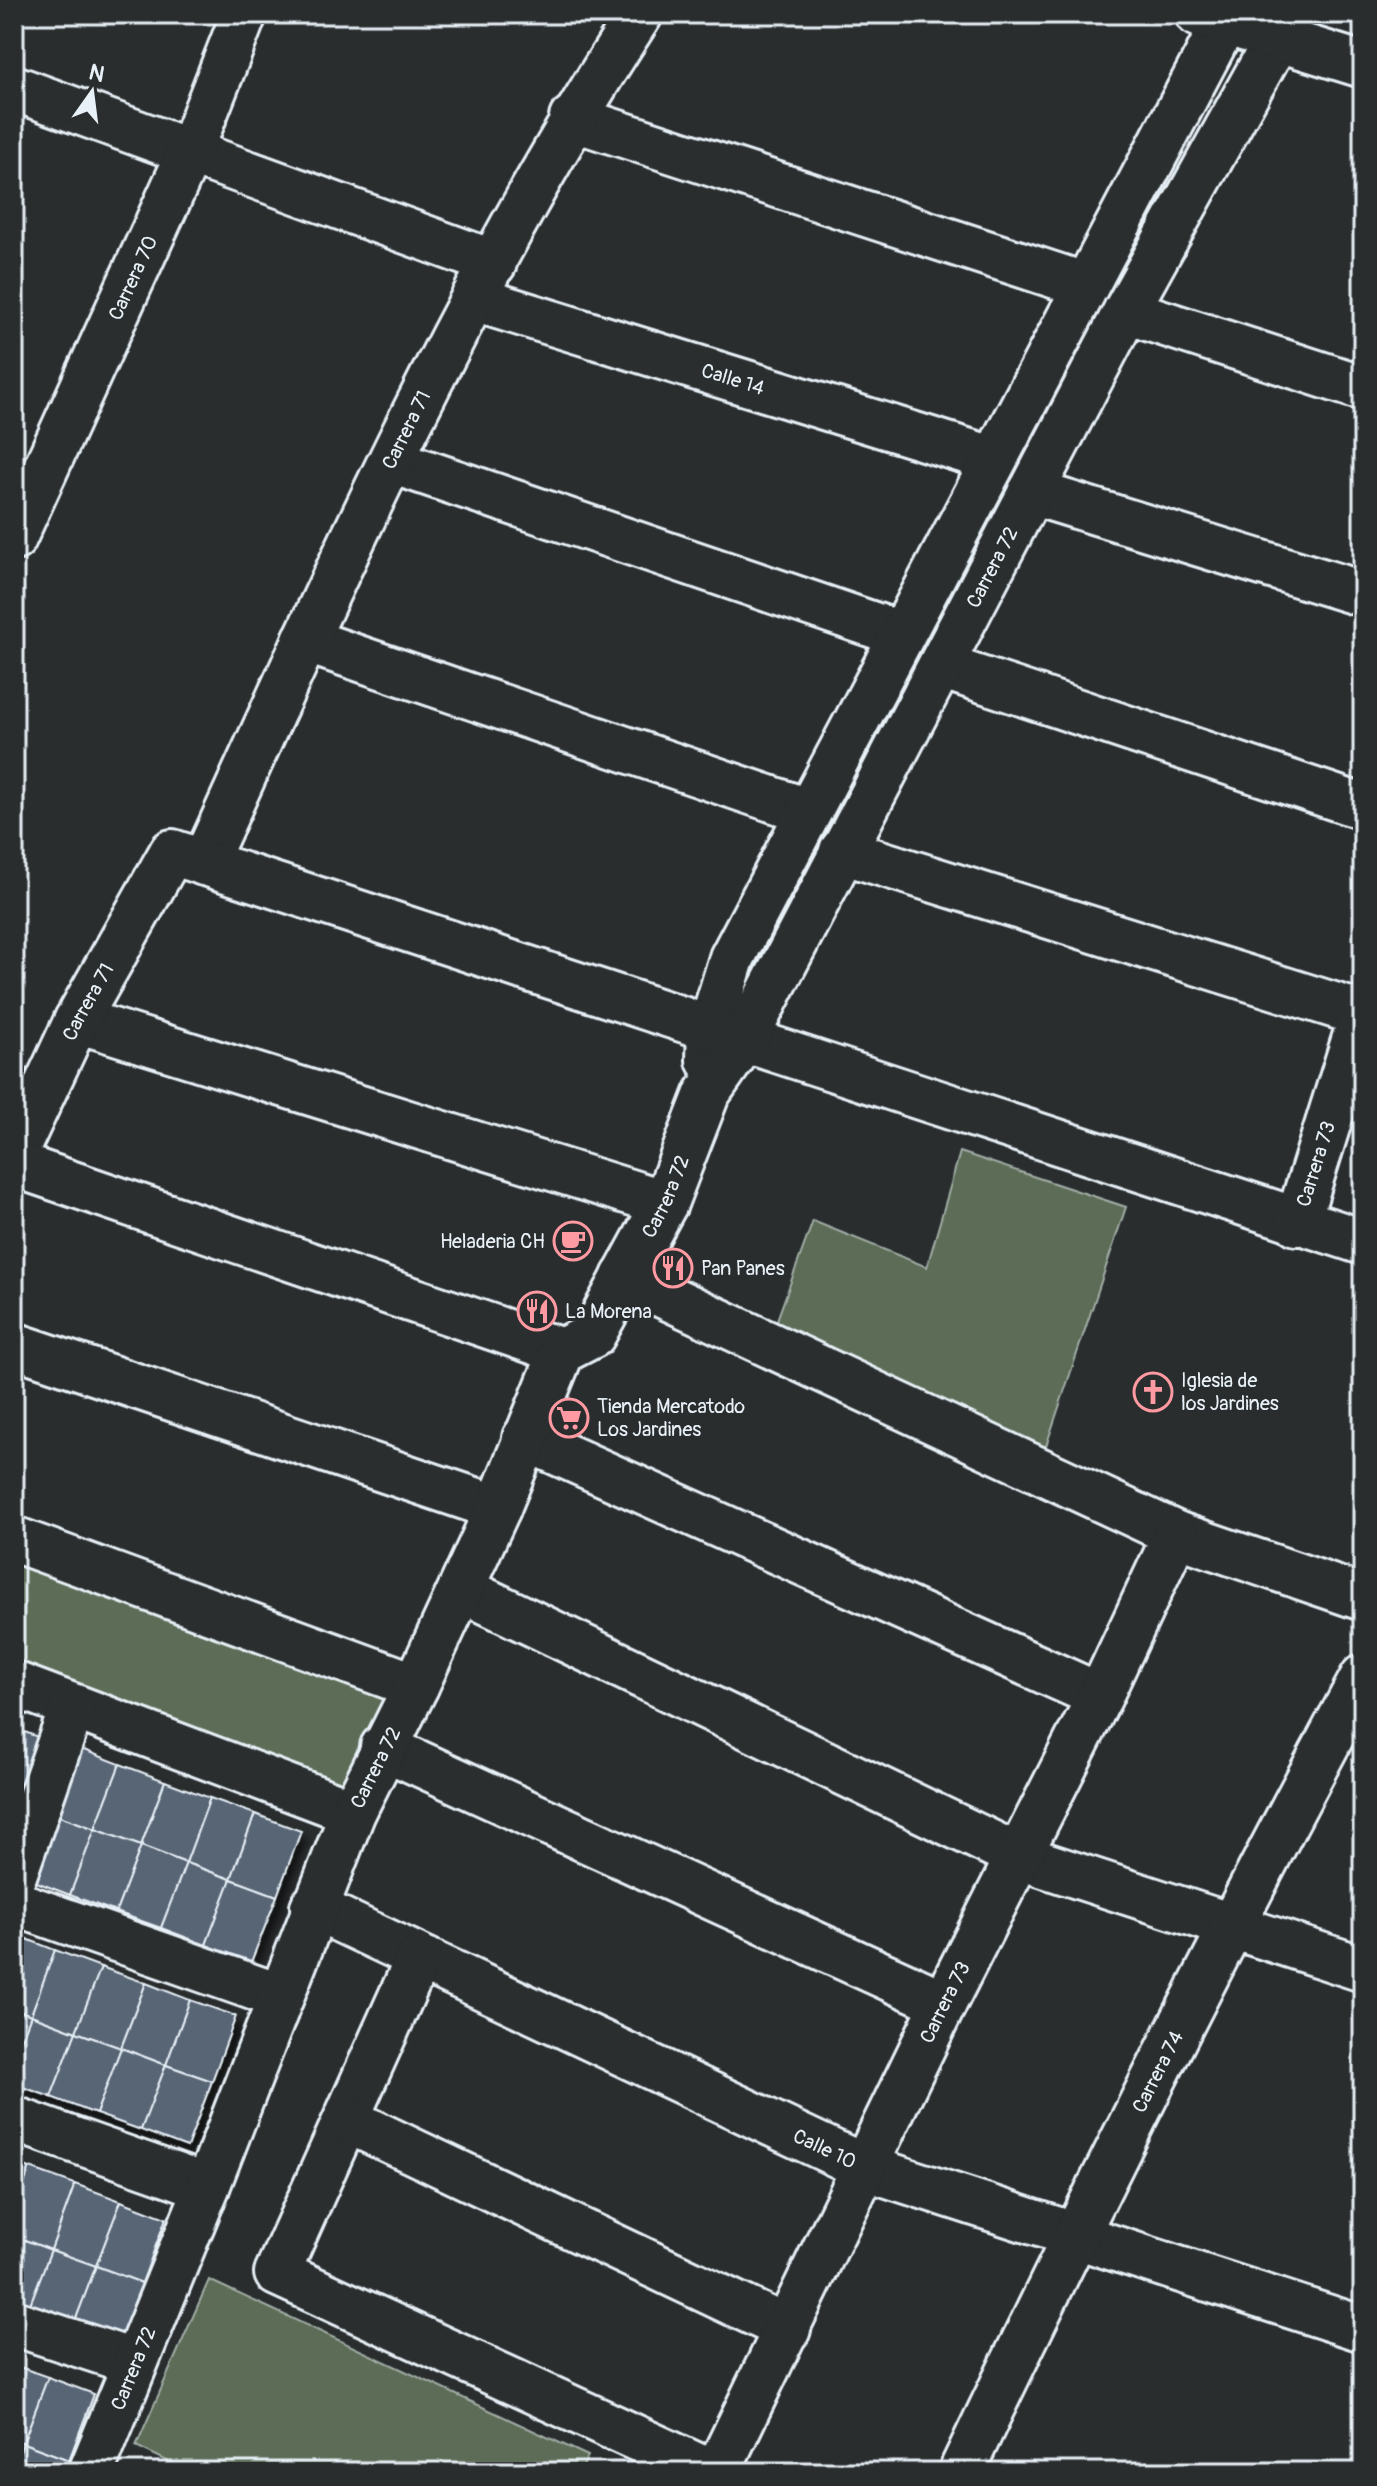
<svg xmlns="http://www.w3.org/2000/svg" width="1377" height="2486" font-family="Pangolin,sans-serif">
	<defs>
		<filter id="shadow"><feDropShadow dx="5" dy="9" stdDeviation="4" flood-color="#0009"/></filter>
	</defs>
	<rect width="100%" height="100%" fill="#2a2d2e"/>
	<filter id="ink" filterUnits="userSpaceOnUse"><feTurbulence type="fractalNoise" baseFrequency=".0125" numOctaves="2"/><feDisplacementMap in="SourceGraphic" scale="16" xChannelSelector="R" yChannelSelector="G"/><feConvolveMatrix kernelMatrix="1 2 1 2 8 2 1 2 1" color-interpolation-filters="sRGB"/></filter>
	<g filter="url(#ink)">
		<!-- green -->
		<g fill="#5b6c56" stroke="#a2aea7" stroke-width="2">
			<path d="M960,1152l166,55 -83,248 -270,-124 40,-110 114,46z"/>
			<path d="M14,1556l375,140 -51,102 -324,-126z"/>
			<path d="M209,2280l379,176 -8,16h-390l-54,-26z"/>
		</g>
		<!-- building -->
		<g fill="#596575" stroke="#e8f1f8" stroke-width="2" filter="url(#shadow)">
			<path d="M14,1728l40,15 -25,65 -15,-5z"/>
			<path d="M76,1747l44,17 -25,65 -44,-16z"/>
			<path d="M120,1764l45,17 -24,65 -46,-17z"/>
			<path d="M165,1781l45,17 -24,65 -45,-17z"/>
			<path d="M210,1798l45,16 -24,65 -45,-16z"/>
			<path d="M51,1813l44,16 -25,66 -44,-17z"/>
			<path d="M255,1814l46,17 -24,65 -46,-17z"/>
			<path d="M95,1829l46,17 -25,66 -46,-17z"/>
			<path d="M141,1846l45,17 -25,65 -45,-16z"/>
			<path d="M186,1863l45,16 -25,66 -45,-17z"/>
			<path d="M231,1879l46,17 -26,66 -45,-17z"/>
			<path d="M14,1934l41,16 -24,65 -17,-6z"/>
			<path d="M55,1950l46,17 -25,65 -45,-17z"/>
			<path d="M101,1967l45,16 -25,65 -45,-16z"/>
			<path d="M146,1983l44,17 -24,65 -45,-17z"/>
			<path d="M190,2000l46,16 -24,65 -46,-16z"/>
			<path d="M14,2009l17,6 -17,44z"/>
			<path d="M31,2015l45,17 -25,65 -37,-13v-25z"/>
			<path d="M76,2032l45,16 -25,66 -45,-17z"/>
			<path d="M121,2048l45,17 -25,65 -45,-16z"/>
			<path d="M166,2065l46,16 -25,66 -46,-17z"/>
			<path d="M14,2162l16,6 -16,42z"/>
			<path d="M30,2168l45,16 -24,66 -37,-14v-26z"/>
			<path d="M75,2184l46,17 -25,65 -45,-16z"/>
			<path d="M121,2201l45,17 -24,65 -46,-17z"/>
			<path d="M14,2236l37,14 -25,65 -12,-4z"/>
			<path d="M51,2250l45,16 -25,66 -45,-17z"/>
			<path d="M96,2266l46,17 -25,65 -46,-16z"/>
			<path d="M14,2365l34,12 -25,66 -9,-4z"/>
			<path d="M48,2377l46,17 -25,66 -46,-17z"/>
			<path d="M14,2439l9,4 -9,24z"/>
			<path d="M23,2443l46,17 -5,12h-50z"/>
		</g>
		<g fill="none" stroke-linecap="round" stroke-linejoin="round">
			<defs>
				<g id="minor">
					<path d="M14,88l480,175"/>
					<path d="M572,118l512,167"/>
					<path id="s1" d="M475,299l517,160"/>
					<path d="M1126,311l237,77"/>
					<path d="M392,461l508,173"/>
					<path d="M1031,492l332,102"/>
					<path id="s2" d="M14,538l176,-386 54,-138"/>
					<path d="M305,640l502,171"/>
					<path d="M941,666l422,141"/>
					<path d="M842,851l520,163"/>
					<path id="s3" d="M204,863c131,-289 262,-583 436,-849"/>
					<path d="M77,1020l588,183"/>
					<path d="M709,1060l1,-30 22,-72 493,-936"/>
					<path id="s4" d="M14,1155l63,-135 95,-168 1191,390"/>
					<path d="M14,1164l548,187"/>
					<path id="s5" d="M1297,1223l66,-211"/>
					<path d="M624,1277l552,257 187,64"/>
					<path d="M14,1345l484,163"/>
					<path d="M525,1438l575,258"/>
					<path d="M14,1539l402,147"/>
					<path d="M461,1589l559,268 343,112"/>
					<path d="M14,1684l339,128"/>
					<path d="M383,1747l561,256"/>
					<path d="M14,1875l58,-167"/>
					<path d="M14,1903l267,94"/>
					<path id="s6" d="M313,1907l551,260 499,162"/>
					<path d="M418,1959l-141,314 433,199"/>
					<path d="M14,2119l193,68"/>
					<path d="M347,2120l441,209"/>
					<path d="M14,2323l119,39"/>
					<path id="s7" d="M91,2472l116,-285 146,-375 63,-126 82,-178 64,-157 31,-16 72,-132 42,-109 37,-53 382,-730 151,-272"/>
					<path id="s8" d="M717,2472l227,-469 156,-307 76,-162"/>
					<path id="s9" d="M961,2472c128,-268 261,-533 402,-795"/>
				</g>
				<path id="tertiary" d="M1198,14l165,51"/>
			</defs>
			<!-- minor casing -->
			<use href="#minor" stroke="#e8f1f8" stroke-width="50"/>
			<!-- tertiary casing -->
			<use href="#tertiary" stroke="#e8f1f8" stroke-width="50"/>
			<!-- minor -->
			<use href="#minor" stroke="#2a2d2e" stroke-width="44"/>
			<!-- tertiary -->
			<use href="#tertiary" stroke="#2a2d2e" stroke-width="44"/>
		</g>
	</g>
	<!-- icons -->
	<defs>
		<symbol id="cafe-ring" viewBox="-11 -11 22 22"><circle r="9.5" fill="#2a2d2e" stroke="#ff9aa2" stroke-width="1.5"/><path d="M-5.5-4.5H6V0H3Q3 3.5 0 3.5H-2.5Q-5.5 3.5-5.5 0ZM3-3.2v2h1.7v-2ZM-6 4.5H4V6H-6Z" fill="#ff9aa2"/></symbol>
		<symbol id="restaurant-ring" viewBox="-11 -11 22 22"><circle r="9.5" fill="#2a2d2e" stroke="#ff9aa2" stroke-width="1.5"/><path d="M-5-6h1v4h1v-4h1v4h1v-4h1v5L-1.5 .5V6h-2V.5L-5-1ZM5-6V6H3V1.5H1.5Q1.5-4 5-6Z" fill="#ff9aa2"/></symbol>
		<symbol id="church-ring" viewBox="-11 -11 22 22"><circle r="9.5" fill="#2a2d2e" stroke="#ff9aa2" stroke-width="1.5"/><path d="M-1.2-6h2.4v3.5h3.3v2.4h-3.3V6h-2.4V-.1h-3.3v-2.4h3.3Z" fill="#ff9aa2"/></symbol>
		<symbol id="supermarket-ring" viewBox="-11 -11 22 22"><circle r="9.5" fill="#2a2d2e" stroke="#ff9aa2" stroke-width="1.5"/><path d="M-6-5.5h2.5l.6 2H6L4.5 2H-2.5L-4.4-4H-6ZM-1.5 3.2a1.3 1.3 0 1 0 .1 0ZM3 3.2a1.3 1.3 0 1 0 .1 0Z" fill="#ff9aa2"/></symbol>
	</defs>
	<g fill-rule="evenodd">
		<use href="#cafe-ring" x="551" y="1219" width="44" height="44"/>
		<use href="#restaurant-ring" x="651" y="1246" width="44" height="44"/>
		<use href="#restaurant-ring" x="515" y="1289" width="44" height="44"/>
		<use href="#church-ring" x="1131" y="1370" width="44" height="44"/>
		<use href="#supermarket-ring" x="547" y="1396" width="44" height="44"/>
	</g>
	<g text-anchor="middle" stroke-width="6" stroke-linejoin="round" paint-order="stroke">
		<!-- street labels -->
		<g font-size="20" fill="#e8f1f8" stroke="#2a2d2e">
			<text dy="7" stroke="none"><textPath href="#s2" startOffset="286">Carrera 70</textPath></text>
			<text dy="7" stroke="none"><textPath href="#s1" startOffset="270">Calle 14</textPath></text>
			<text dy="7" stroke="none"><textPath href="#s3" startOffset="478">Carrera 71</textPath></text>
			<text dy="7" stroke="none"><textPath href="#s7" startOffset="2118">Carrera 72</textPath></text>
			<text dy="7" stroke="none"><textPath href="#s4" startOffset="170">Carrera 71</textPath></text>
			<text dy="7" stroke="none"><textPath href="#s5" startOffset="62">Carrera 73</textPath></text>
			<text dy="7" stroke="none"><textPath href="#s7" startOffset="1408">Carrera 72</textPath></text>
			<text dy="7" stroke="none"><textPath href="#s7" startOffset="760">Carrera 72</textPath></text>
			<text dy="7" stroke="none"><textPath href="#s8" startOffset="522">Carrera 73</textPath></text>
			<text dy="7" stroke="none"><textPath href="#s9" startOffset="446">Carrera 74</textPath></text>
			<text dy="7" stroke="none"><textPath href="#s6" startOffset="566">Calle 10</textPath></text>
			<text dy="7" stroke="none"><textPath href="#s7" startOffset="112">Carrera 72</textPath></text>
		</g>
		<!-- poi labels -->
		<g font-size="20" fill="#e8f1f8" stroke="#2a2d2e" text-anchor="start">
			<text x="545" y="1248" text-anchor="end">Heladeria CH</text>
			<text x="701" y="1275">Pan Panes</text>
			<text x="565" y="1318">La Morena</text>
			<text x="1181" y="1387">Iglesia de<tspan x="1181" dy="23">los Jardines</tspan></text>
			<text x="597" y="1413">Tienda Mercatodo<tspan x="597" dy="23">Los Jardines</tspan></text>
		</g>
	</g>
	<!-- margin -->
	<rect width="1377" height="2486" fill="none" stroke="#2a2d2e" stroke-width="48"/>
	<rect x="24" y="24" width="1329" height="2438" fill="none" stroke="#e8f1f8" stroke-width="3" filter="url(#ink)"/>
	<!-- north arrow -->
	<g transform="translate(92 92) rotate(14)" stroke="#2a2d2e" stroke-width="6" paint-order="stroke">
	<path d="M0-6L14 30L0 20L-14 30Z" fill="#e8f1f8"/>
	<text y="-12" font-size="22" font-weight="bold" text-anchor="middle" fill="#e8f1f8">N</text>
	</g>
</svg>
